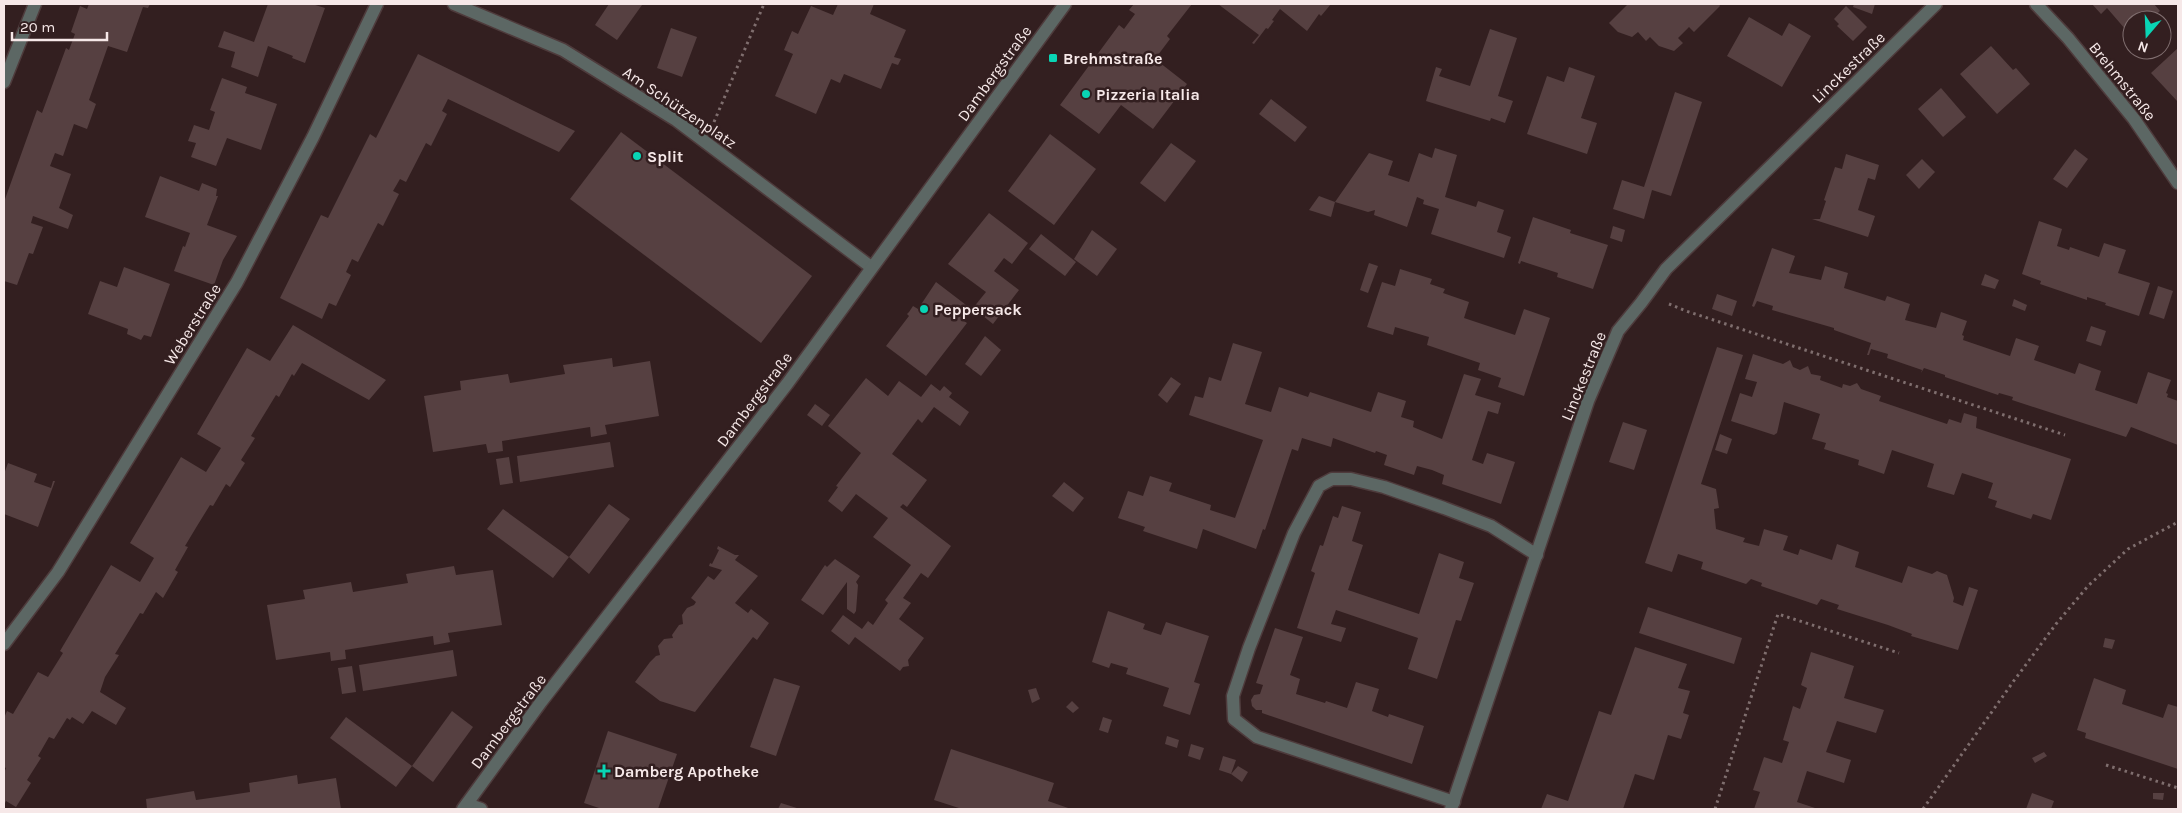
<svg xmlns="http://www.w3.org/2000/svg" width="2182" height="813" font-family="Karla,sans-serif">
	<rect width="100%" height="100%" fill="#331f20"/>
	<!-- building -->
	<g fill="#564041">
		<path d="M89,4h61l-2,4 -5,-1 -16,45 -19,-6 -19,54 7,4 -9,25 -13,-5 -11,32 -8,-3 -5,13 21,8 -12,34 14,7 -5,14 -35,-13 -2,7 12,4 -10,27 -4,-1 -12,32 -13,-4v-79l33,-92 5,3 24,-65 3,2 6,-16 -4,-2 9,-26 7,3z"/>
		<path d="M268,4h44l13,4 -20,55 -13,-5 1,-2 -25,-10 -10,31 -27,-10 4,-15 -17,-5 6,-16 30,11z"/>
		<path d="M609,4l33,1 -25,35 -22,-15z"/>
		<path d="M838,4h36l-4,10 36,16 -12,27 7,2 -3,6 -6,-2 -11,26 -37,-15 -4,9 -9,-4 -15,35 -41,-18 18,-42 -9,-4 8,-19 6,3 13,-28 22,9z"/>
		<path d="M1134,4h58l-25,32 3,3 -15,20 32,25 -34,45 -32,-24 -22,29 -39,-29 59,-80 5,4 11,-15 -6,-4z"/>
		<path d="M1218,4h113l-10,12 -2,-2 -12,17 -27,-22 -8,11 2,1 -6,8 -2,-1 -12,16 -2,-1 7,-8z"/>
		<path d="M1628,4h91l1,2 -26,26 -5,-5 -11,11 5,5 -9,8 -15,-5 -9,-9 -4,4 -8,-9 -6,5 -14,-5 -9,-9z"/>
		<path d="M1854,4h21l-3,10 -19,-7z"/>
		<path d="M2092,4h62l6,7 -10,9h-18v17l-25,-29 -6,6z"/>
		<path d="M1846,6l21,21 -14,14 -16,-15 2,-2 -5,-5z"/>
		<path d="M1749,17l33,19 7,-13 22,13 -29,51 -55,-31z"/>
		<path d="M671,28l26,9 -15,40 -25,-9z"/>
		<path d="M1490,29l27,9 -19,58 15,5 -8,22 -14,-5 -1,3 -64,-20 10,-34 6,2 -3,7 31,10z"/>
		<path d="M1991,46l22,24 3,-2 14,16 -33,30 -37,-40z"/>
		<path d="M2178,48v54l-27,-29z"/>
		<path d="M418,54l157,77 -16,21 -111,-53 -6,12 5,3 -16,32 -5,-3 -20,39 -6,-3 -7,12 6,3 -16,32 -5,-3 -20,39 -6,-3 -6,13 5,3 -15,31 -7,-3 -7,16 -42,-21 41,-83 7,3 42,-84 6,4z"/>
		<path d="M1569,67l26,9 -14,42 16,5 -10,31 -60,-20 20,-58 17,6z"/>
		<path d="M222,78l25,9 -2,6 32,11 -16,46 -34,-12 -11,28 -25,-9 5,-14 -8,-2 6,-16 15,5 6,-18 -5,-2z"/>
		<path d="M1941,88l25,29 -23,20 -25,-28z"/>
		<path d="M1675,92l27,10 -31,94 -19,-6 -8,29 -31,-10 9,-29 22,7z"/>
		<path d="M1271,99l36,28 -12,15 -36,-28z"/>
		<path d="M621,132l191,144 -51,67 -191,-144z"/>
		<path d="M1050,134l46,35 -42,56 -46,-34z"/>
		<path d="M1171,143l25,18 -31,41 -25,-19z"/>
		<path d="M1435,148l22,7 -12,42 31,10 2,-6 26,9 -7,22 14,5 -7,21 -73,-24 8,-25 -16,-5 1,-4 -7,-3 -10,30 -33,-12 1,-5 -7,2 -33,-10 34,-49 24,8 -5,14 21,7 10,-29 13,5z"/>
		<path d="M2075,149l13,10 -21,29 -14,-9z"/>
		<path d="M1846,154l33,11 -4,15 -7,-2 -10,32 17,6 -7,21 -56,-18h8l6,-18 -2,-1 11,-33 7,2z"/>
		<path d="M1922,159l13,13 -16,17 -13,-14z"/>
		<path d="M160,176l39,15 3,-8 15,6 -1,7h2l-11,29 30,11 -14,24 -9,25 -40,-14 9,-25 2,1 5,-14 -45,-16z"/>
		<path d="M1319,196l16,6 -4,15 -22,-7z"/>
		<path d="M989,213l39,30 -16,21 -8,-6 -10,13 25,19 -26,34 -20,-16 13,-16 -38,-28z"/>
		<path d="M1533,217l35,12 3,1 -1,3 38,12 -15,44 -36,-12 1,-4 -37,-12 -1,3 -2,-1z"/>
		<path d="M2039,221l23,8 -5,17 12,4 1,-3 29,10 5,-14 22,7 -8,23 32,10 -11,33 -34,-11 1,-2 -19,-6v3l-47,-16 1,-3 -19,-7z"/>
		<path d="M1613,226l12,4 -3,12 -12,-4z"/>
		<path d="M1092,230l25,19 -20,27 -23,-17z"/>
		<path d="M1041,234l35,28 -11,14 -36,-27z"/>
		<path d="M1772,248l23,8 -6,17 32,7 4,-14 23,7 -4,15 41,13 2,-5 23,8 -5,16 31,8 5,-16 26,9 -5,14 2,1 -1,4 47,16 6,-18 23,8 -5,14 41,14 4,-11 22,8 -6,19 42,14 11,-32 23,8 -5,13 2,1 -1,3 11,4v44l-47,-18 -5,10 -114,-37 1,-3 -14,-4 -1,2 -53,-18v-2l-21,-7 -3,5 1,-3 -35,-12 1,-4 -17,-5 -2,6h-2l4,-12 -37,-13v-2l-62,-18 1,-4 -16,-5 -3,6 -2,-1z"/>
		<path d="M1369,263l9,3 -10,27 -8,-3z"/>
		<path d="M124,267l46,17 -19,53 -7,-2 -3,5 -14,-6 1,-5 -40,-15 12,-33 17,6z"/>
		<path d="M1400,269l32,10 -2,5 15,5 -2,4 26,9 -5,16 51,17 9,-26 26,9 -26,78 -26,-9 3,-9 -23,-8 2,-7 -53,-18 2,-8 -34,-10 -2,8 -26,-8 15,-45 13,4z"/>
		<path d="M1985,274l14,6 -4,9 -14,-4z"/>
		<path d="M936,282l34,26 -9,11 6,4 -41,53 -40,-30 23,-30 -2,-2 2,-2 4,-6 5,3z"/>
		<path d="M2158,286l15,5 -9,28 -15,-5z"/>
		<path d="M1717,294l20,7 -5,15 -20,-7z"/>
		<path d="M2014,299l13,6 -2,6 -13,-5z"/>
		<path d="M293,325l93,55 -17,20 -67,-37 -8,13 -2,-2 -13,23 -3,-2 -25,41 4,2 -14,22 4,3 -15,24 -4,-3 -13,22 -3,-1 -13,21 -12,20 3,1 -13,23 3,2 -15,26 -7,-6 -13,22 -3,-1 -25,41 4,1 -14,22 -5,15 26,16 -10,17 -24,-14 -9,13 -11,-7 -2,3 -3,-2 -13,21 -5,-2 -11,19 3,2 -14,22 4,3 -15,24 -10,-6 -2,4v-32l2,-5 -2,-1v-49l3,-7 6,3 25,-42 10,5 15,-24 -3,-2 51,-86 29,17 14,-24 -24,-15 51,-86 25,15 15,-24 -24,-14 50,-86 23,13z"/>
		<path d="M2091,326l15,5 -5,15 -15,-5z"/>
		<path d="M985,336l16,14 -20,26 -16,-12z"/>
		<path d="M1233,343l29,9 -17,52 26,8 8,-25 29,10 2,-5 61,20 7,-20 28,9 -5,16 13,4 -1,6 29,12 22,-65 17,5 -6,16 26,8 -3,11 -10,-3 -16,49 11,4 4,-11 28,9 -14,42 -59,-20 2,-9 -12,-5 -15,-4 -3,9 -30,-10 3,-10 -11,-4 -1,2 -42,-15 -2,9 -29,-9 -4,13 -6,-2 -27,81 -2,-1 -7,20 -53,-20 -6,20 -54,-18 2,-4 -27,-9 10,-27 15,5 7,-20 22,7 -3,8 42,14 -1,5 25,8 28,-78 -74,-25 6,-19 8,2 6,-21 12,4z"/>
		<path d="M1717,347l26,8 -42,129 15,5 3,19 -5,1 2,20 29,9 -2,4 16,4 5,-17 24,7 -5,14 15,5 2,-6 32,11 5,-16 22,8 -4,15 47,16 6,-17 24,8 5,-3 10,4 7,23 -1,4 10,4 6,-19 9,3 -20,60 -47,-14 1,-2 -24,-9 -51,-16 2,-4 -18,-6 -4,6 -56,-19 1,-3 -11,-4 -5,5 -45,-15 2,-7 -25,-8 -6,18 -27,-9z"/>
		<path d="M1753,354l30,10 7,-4 3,7 7,3 8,-4 3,8 10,2 -1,4 22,8 1,-4 7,2 7,-3 4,6 20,7 -2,5 68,23 2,-5 12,4 3,-10 13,4 -1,11 95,31 -20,61 -18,-6 -2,5 -36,-12 2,-6 -9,-3 5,-15 -31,-10 -8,22 -27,-8 7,-23 -42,-14 -8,24 -26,-9 1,-5 -35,-11 2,-6 -14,-4 8,-25 -36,-12 -7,31 -3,2 -43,-14 9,-28 12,4 5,-15 -12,-3z"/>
		<path d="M612,358l1,9 37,-6 9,55 -54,9 2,9 -16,3 -1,-10 -88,14 1,10 -15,2 -2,-9 -53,8 -9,-56 37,-6 -1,-9 48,-7 2,9 55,-9 -2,-9z"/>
		<path d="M1171,377l10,7 -14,19 -9,-8z"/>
		<path d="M866,378l22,18 11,-15 22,16 10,-13 9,7 4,-5 8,7 -3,4 20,15 -9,14 -26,-19 -12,16 -4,-4 -26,35 35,26 -20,27 -4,-3 -3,3 51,39 -23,32 -7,-5 -18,25 8,5 -12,16 25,19 -16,22 1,6 -6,1 -3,4 -45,-34 -6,8 -18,-14 12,-16 19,14 6,-8 5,4 15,-22 -3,-3 26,-35 -38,-28 15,-19 -32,-24 -14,18 -14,-11 10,-14 -2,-1 25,-33 -33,-27z"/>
		<path d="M815,404l15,11 -8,11 -15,-11z"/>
		<path d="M1623,422l24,8 -13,40 -25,-8z"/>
		<path d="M1720,434l12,5 -5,15 -12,-4z"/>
		<path d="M610,442l4,25 -94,15 -3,-26z"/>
		<path d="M509,457l4,26 -13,2 -4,-26z"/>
		<path d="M8,463l29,11 -3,8 17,6 2,-7h2l-17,46 -34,-13v-40z"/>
		<path d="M1064,482l20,16 -11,14 -21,-16z"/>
		<path d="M609,504l21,15 -41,55 -20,-17 -16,21 -66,-49 16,-20 66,48z"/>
		<path d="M1342,506l19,6 -9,29 11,4 -15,45 71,24 20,-61 25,9 -5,16 15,5 -13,38 -5,-1 -19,59 -29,-10 10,-31 -82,-28 -5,14 15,4 -5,14 -44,-14 18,-55 -4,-2 9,-26 3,1 10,-30 5,2z"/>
		<path d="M718,546l17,9h4l-4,5 23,16 -23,27 13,10 3,-4 18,14 -12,17 -4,-3 -58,75 -35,-11 -25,-19 15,-20 6,-6 4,-1 -2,-9 6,-7 9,-1 -1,-3 7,-10 4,-1 -1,-9 5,-7 7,-3 2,-3 -5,-4 17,-22 6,4 8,-10 -13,-4 1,-3 2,1 7,-14 -2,-1z"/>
		<path d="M835,559l25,17 -4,6 2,3 -2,26 -2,3 -7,-5v-27l-24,33 -22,-15 24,-35 2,2z"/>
		<path d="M454,566l2,9 37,-5 9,55 -54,8 2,9 -16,3 -1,-9 -88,14 1,9 -15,2 -1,-9 -54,8 -9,-55 38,-6 -2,-9 48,-8 2,10 55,-9 -2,-9z"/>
		<path d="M1648,607l94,31 -8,26 -95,-31z"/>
		<path d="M1108,611l37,13 -2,5 18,6 5,-13 43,14 -15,46 6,2 -10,31 -27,-9 6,-18 -43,-14 2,-6 -17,-5 -2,5 -17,-6z"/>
		<path d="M1275,628l28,9 -13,38 10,4 -4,15 29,9 1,-2 21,7 9,-26 23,7 -7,22 16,6 1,-3 35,12 -12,38 -150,-51v-3h-6l-4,-4 -1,-6 3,-5 6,-1 3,-9 -7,-2z"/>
		<path d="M2105,638l10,2 -3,9 -9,-2z"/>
		<path d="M1635,647l52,17 -9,24 12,3 -7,22 6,2 -8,24 -13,-4 -14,45 -19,-6 -12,35h-82l6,-15 21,7 31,-90 12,4z"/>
		<path d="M453,650l4,26 -94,15 -4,-26z"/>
		<path d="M1811,652l43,14 -10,32 40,12 -8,23 -39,-12 -11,31 25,8 -7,23 -37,-12 -10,31 21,7h-64l6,-17 -7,-2 11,-33 18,6 7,-21 -6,-2 10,-34 7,3 7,-21 -6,-3z"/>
		<path d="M352,666l4,26 -14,2 -4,-26z"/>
		<path d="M774,678l26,8 -24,70 -26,-9z"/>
		<path d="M2094,678l32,12 -4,14 41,14 5,-14 10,3v62l-93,-31 1,-5 -9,-3z"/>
		<path d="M1036,688l4,11 -8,4 -4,-13z"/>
		<path d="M1072,701l7,7 -6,5 -7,-6z"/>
		<path d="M452,711l21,16 -40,55 -21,-16z"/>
		<path d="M346,717l66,49 -16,21 -66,-49z"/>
		<path d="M1103,717l9,3 -4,13 -9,-3z"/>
		<path d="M608,731l69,23 -19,55h-56l-18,-6z"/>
		<path d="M1167,736l12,4 -2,8 -12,-4z"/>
		<path d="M1191,744l13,4 -4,12 -12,-4z"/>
		<path d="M951,749l103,34 -6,18 23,8h-109l-28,-9z"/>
		<path d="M2044,752l3,4 -12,7 -3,-5z"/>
		<path d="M1223,756l13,4 -5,14 7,-8 10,6 -6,10 -11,-8 -12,-4z"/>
		<path d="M297,775l1,9 38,-6 5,31h-194l-1,-10 48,-8 2,9 28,-4 26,-4 -1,-9z"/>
		<path d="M2032,793l22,8 -3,8h-25z"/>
		<path d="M2153,793h11l-1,7 -10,-1z"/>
		<path d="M781,803l19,6h-22z"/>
	</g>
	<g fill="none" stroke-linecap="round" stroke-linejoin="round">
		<defs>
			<path id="lane" d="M1454,802l-197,-65 -23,-18 -1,-23 16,-48 45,-115 25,-47 13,-7h19l33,8 60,21 47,18 46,29"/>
			<g id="street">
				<path d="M454,4l109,46 113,70 195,147"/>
				<path d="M2036,4l32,34 66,81 44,64"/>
				<path d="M4,82l31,-78"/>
				<path d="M4,644l54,-72 179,-290 76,-145 64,-133"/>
				<path d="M467,804l14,5"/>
				<path d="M463,809l78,-107 246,-318 278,-380"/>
				<path d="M1451,809l137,-408 30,-70 23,-28 25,-34 270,-265"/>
			</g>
		</defs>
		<!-- lane casing -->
		<use href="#lane" stroke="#4e3b3c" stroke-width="15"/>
		<!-- street casing -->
		<use href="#street" stroke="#4e3b3c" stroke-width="15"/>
		<!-- path -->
		<g stroke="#7f6e6e" stroke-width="3" stroke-dasharray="2.5 4" stroke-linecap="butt">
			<path d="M714,122l50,-118"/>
			<path d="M1669,304l17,7 379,124"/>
			<path d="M2106,765l72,23"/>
			<path d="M1715,809l63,-195 121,39"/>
			<path d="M1923,809l90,-127 43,-58 32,-38 40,-37 50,-27"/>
		</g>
		<!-- lane -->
		<use href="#lane" stroke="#5c6764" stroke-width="12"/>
		<!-- street -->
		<use href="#street" stroke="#5c6764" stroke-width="12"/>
	</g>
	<!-- markers -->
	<g fill="#09d5b5" stroke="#331f20" stroke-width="2">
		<rect x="1048" y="53" width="10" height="10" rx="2.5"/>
		<circle cx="1086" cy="94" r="5"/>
		<circle cx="637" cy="156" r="5"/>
		<circle cx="924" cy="309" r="5"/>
		<path d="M601.5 763.5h5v5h5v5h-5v5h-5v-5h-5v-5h5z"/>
	</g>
	<g text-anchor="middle" stroke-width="5" stroke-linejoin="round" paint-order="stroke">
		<!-- poi labels -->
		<g font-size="16" font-weight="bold" fill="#f6e8e8" stroke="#331f20" text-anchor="start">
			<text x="1063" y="64">Brehmstraße</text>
			<text x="1096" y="100">Pizzeria Italia</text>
			<text x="647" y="162">Split</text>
			<text x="934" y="315">Peppersack</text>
			<text x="614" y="777">Damberg Apotheke</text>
		</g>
		<!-- street labels -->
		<g font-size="16" fill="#f6e8e8" stroke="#331f20">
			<text transform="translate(1848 67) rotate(-44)" y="6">Linckestraße</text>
			<text transform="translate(994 73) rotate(-54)" y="6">Dambergstraße</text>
			<text transform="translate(2123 81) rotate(51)" y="6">Brehmstraße</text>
			<text transform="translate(680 107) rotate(34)" y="6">Am Schützenplatz</text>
			<text transform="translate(192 324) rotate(-58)" y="6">Weberstraße</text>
			<text transform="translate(1583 376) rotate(-68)" y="6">Linckestraße</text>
			<text transform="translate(754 399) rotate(-53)" y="6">Dambergstraße</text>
			<text transform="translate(508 721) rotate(-53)" y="6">Dambergstraße</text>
		</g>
	</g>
	<!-- border -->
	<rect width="2182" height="813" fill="none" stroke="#f6e8e8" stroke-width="10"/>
	<!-- north arrow -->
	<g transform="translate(2147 35) rotate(199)"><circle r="24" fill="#331f20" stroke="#816f70"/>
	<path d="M0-4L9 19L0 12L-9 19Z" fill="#09d5b5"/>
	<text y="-8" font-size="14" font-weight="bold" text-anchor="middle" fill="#f6e8e8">N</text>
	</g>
	<!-- scale -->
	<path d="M12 32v8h95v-8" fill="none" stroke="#f6e8e8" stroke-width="2.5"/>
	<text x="20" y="32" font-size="15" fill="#f6e8e8" stroke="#331f20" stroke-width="4" paint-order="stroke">20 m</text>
</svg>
